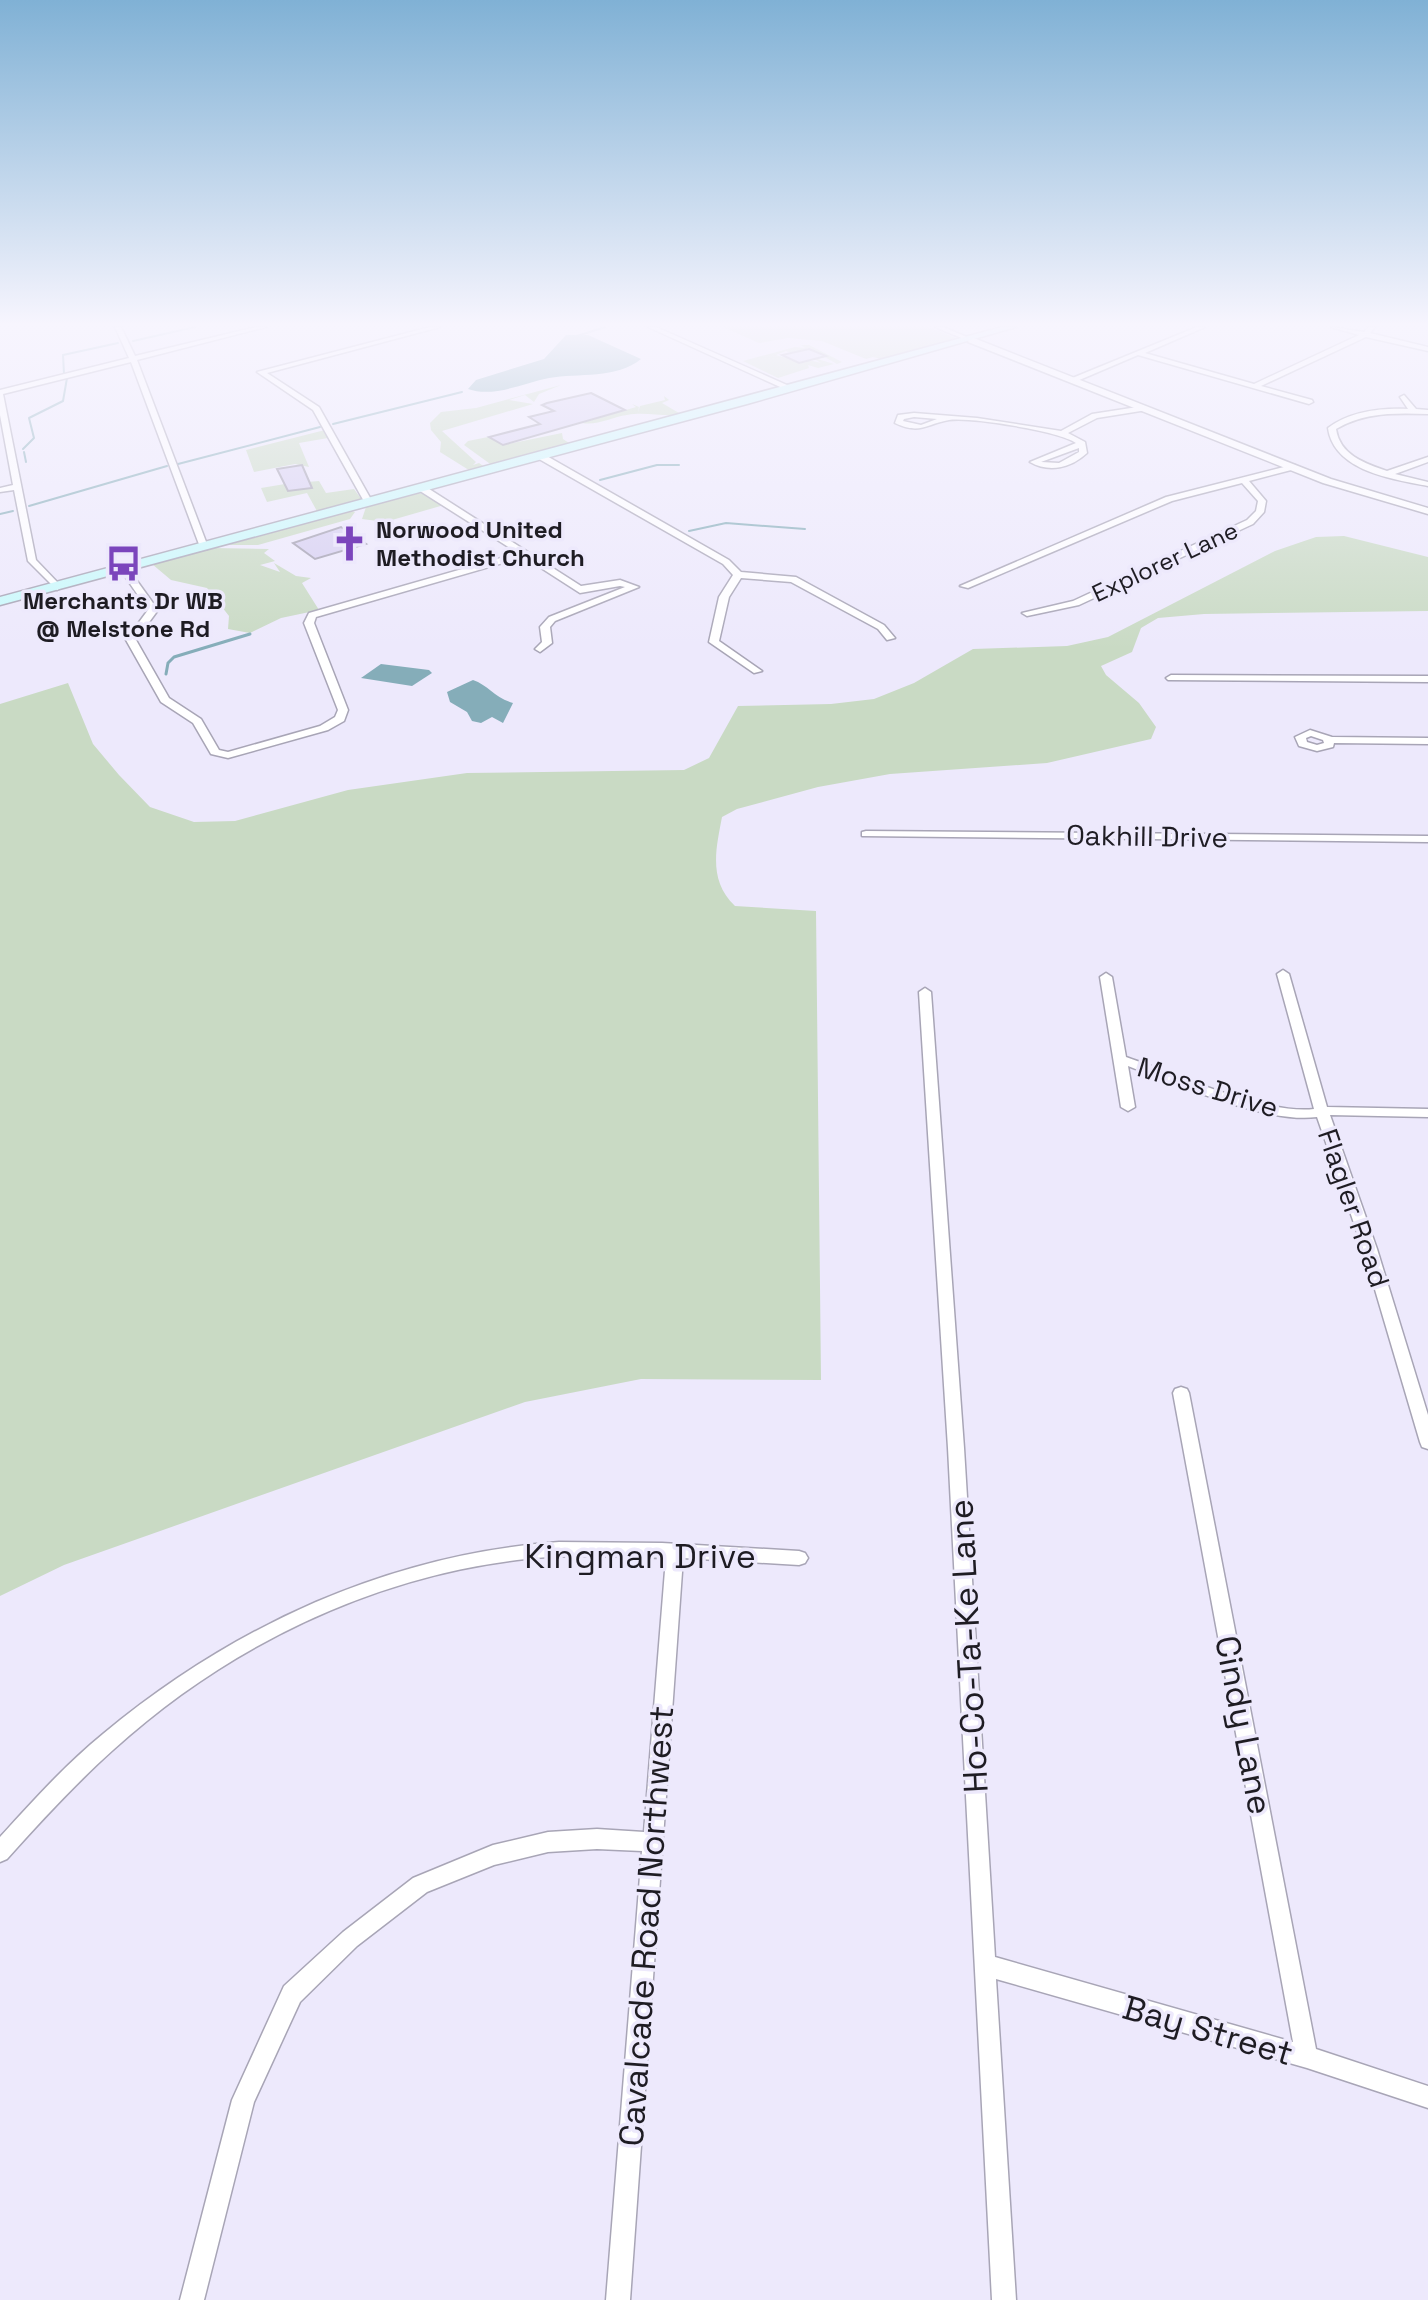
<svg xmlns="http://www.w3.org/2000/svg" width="1428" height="2300" font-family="'Space Grotesk',sans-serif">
	<rect width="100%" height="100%" fill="#ede9fc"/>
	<!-- green -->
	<g fill="#c9dac4">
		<path d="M723,327h206l29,12 -73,21 -12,-3 -7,2 -44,-18 -34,-3 -29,5z"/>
		<path d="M801,345h8l33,17 -5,2 -28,-16 -17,5 -6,-2 -10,4c16,6 29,3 45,8l-10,-6 23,7 -16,4 -10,-3 1,3 -31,10 -35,-17 52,-14 10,1z"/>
		<path d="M561,385l-22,9 -5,8 -9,-7 -16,5 24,4 -91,27 34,31 -3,3 6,-2 7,5 -14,4 -32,-20 1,-10 -10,-12 -1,-7 11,-11 35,-4z"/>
		<path d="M664,396l5,4 -7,3 17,10h11c-23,6 -41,-2 -63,2 -15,2 -30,11 -45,8l54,-16 -4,-3 7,3 -1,5 2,-6 25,-6z"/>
		<path d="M325,430l3,8 -29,5 10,24 -14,-3 -41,8 -8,-22z"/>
		<path d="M562,433l1,6 9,6 -79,21 -29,-21 4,-4 30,-6 -8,3 13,7z"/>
		<path d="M319,481l7,12 28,-4 8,11 -44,13 -11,-20 -40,9 -6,-14 24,-4 3,7 24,-3 -5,-6z"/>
		<path d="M416,493l11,1 17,11 -59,17 -23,-3 4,-12z"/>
		<path d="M351,511l4,1 -5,7 -92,26h-30z"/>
		<path d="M1344,536l84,21v54l-224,3 -46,4 -17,10 -9,24 -31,14 5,9 33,28 17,24 -5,12 -104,24 -157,11 -72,13 -81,22 -15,8c-6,32 -14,63 13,89l81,5 5,469 -180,-1 -116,23 -461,163 -64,31v-892l68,-21 25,61 26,31 31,32 44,15 41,-1 113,-31 119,-17 217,-3 25,-12 29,-52 93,-2 43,-5 40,-16 59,-34 94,-3 41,-9 167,-86 41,-14z"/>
		<path d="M213,548l56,1 -5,4 11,8 -15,4 20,7 -6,-9 22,13 15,2 -9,5 17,27 -38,8 -31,15 -22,-4 1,-13 -22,-28 -36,-8 -19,-16z"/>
	</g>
	<!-- water -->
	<g fill="#85adb9">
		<path d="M566,335h22l53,24c-24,20 -63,14 -92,19 -26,5 -55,20 -81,11l8,-9 68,-21z"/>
		<path d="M381,664l48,6 3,3 -20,13 -51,-8z"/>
		<path d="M473,680c15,5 22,18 40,23l-10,20 -11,-6 -11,6 -9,-2 -5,-9 -17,-10 -3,-10z"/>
	</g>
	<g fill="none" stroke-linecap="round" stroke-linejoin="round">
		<!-- stream-far1 -->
		<g stroke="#85adb9" stroke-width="2">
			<path d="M577,336l28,-9"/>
			<path d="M133,341l62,-14"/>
			<path d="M64,374l-1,-19 55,-12"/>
			<path d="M333,424l129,-32"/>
			<path d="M23,449l11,-11 -5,-20 34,-17 4,-23"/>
			<path d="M24,452l2,10"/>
			<path d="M178,464l142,-37"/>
			<path d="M600,480l57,-15h22"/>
			<path d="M29,506l138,-40"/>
			<path d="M0,514l13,-3"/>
			<path d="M689,531l37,-8 79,6"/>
		</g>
		<!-- stream -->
		<path stroke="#85adb9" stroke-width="3" d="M166,674l2,-11 6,-6 76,-23"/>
	</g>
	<!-- building -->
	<g fill="#d6cff1" stroke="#a19eaf" stroke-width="2">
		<path d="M809,349l17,7 -27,7 -17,-8z"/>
		<path d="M591,393l34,17 -122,35 -14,-8 51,-13 -11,-7 25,-6 -12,-6 5,-2z"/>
		<path d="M302,465l10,23 -24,3 -11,-22z"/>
		<path d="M341,527l25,17 -51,15 -22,-16z"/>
	</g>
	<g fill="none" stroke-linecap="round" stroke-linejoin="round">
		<defs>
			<g id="minor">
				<path d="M115,327h6l14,29 121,-29h10l-129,33 71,187 -1,2 -7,-2 -69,-185 -128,32 33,166 24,25 2,2 -5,3 -29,-29 -14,-71 -14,2v-4l13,-3 -13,-70v-25l129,-32z"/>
				<path d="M430,327h10l-173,46 52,34 54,96 -7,2 -53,-95 -56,-38z"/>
				<path d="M648,327h8l140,62 -7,2z"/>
				<path d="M935,327h8l31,13 -5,1z"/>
				<path d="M1197,327h8l-60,26 109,31 105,-49 -28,-8 33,5 5,-5h6l-5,6 58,14v4l-62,-14 -105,49 51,14 1,2 -4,2 -171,-49 -61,26 -7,-2z"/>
				<path d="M1404,395l12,14 12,1v4c-32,-1 -63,-2 -92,15 4,26 28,34 51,42l41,-14v5l-33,12 33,8v4c-36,-7 -94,-15 -100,-58 23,-17 52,-20 80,-19l-8,-12z"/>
				<path d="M1144,406l4,2 -1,2 -50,8 -29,15 17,9 2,11c-16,15 -38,20 -57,9l46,-19c-16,-12 -106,-26 -127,-23 -23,4 -29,15 -54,3l3,-8 16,-2 63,5 84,13 31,-17zM914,417l23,2 -16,6 -18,-4 1,-2zM1079,448v4l-20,11 -18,-1z"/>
				<path d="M539,455h6l184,105 12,12 55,5 88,48 11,13 -8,2 -9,-11 -87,-47 -50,-4 -12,19 -10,44 43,30 -8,2 -45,-31 10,-45 14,-22 -10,-11 -184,-105z"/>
				<path d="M1292,465h3v4l-46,12 17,20 -2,11 -11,12 -174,81 -52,11 -5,-3 51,-12 174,-81 9,-9 2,-10 -16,-18 -70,18 -204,87 -8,-2 206,-89z"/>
				<path d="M420,487h6l155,99 39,-6 19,7 -84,34 -5,6 2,16 -12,9 -5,-3 7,-7 -2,-15 9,-10 76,-30 -5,-1 -40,7 -56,-36 -208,60 -2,6 34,87 -4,11 -16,9 -100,28 -17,-4 -18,-31 -32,-21 -35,-62 22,-30 -28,-41 1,-2h6l31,43 -22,30 33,58 32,21 18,31 9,2 92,-26 15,-9 3,-7 -34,-87 5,-10 209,-60 -98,-62z"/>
				<path d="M1171,675l257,1v6l-260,-2 -2,-2z"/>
				<path d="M1310,730l22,7 96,1v6l-94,-1 -1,4 -16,4 -18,-5 -4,-9zM1311,736l12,4 1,3 -7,2 -10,-3 -1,-4z"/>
				<path d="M866,831l562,5v6l-566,-6v-4z"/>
				<path d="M1283,970l6,4 38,133 101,2v8l-98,-2 47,134 51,166v34l-6,-2 -2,-5 -57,-193 -46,-132c-50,7 -141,-33 -189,-51l7,41 -7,4 -7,-4 -21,-130 6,-4 6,4 14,80c47,16 140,58 188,52l-37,-135z"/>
				<path d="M925,988l6,4 33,456 31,509 298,85 -120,-649 2,-4 6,-2 6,2 2,4 127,656 112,37v22l-121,-40 -311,-89 20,321h-24l-44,-852 -29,-456z"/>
				<path d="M559,1542l103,1 137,8 6,2 3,5 -3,5 -6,2 -116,-7 -53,742h-24l36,-449 -45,-2 -49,3 -54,13 -67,27 -70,54 -57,56 -46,100 -50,198h-24l52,-200 52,-114 59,-54 70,-54 80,-33 55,-13 49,-3 47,3 22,-274c-47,-2 -94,-4 -140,1 -152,16 -300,88 -413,191 -38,34 -72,71 -106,109l-7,3v-25c33,-36 65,-72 103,-103 130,-108 286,-180 456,-192z"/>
			</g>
			<path id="tertiary" d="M971,337l360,142 97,29v6l-105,-31 -355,-141z"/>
			<path id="secondary" d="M1002,327h14l-269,77 -747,201v-8z"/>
		</defs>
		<!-- minor casing -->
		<use href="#minor" stroke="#a8a5b6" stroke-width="3"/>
		<!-- tertiary casing -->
		<use href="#tertiary" stroke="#a8a5b6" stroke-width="3"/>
		<!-- secondary casing -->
		<use href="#secondary" stroke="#a8a5b6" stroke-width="3"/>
		<!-- minor -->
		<use href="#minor" fill="#fff" fill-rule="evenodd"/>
		<!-- tertiary -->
		<use href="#tertiary" fill="#fff" fill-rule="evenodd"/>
		<!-- secondary -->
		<use href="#secondary" fill="#caf9fb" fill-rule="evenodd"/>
	</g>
	<!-- sky -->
	<linearGradient id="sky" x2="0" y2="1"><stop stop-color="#80b1d5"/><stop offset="0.5" stop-color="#f7f5fe"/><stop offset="1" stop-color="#f7f5fe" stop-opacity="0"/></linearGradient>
	<rect width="1428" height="649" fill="url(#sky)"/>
	<!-- icons -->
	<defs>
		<symbol id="church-bare" viewBox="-9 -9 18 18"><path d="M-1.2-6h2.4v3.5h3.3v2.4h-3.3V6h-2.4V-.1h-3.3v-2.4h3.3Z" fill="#7b45bc" stroke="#ede9fc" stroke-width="2.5" paint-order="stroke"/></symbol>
		<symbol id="bus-bare" viewBox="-9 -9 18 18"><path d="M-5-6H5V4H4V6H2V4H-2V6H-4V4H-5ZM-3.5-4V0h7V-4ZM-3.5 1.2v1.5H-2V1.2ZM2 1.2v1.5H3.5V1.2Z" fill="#7b45bc" stroke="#ede9fc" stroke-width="2.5" paint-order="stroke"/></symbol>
	</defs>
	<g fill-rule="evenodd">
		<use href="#church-bare" x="324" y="518" width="51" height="51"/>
		<use href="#bus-bare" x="98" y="538" width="51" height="51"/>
	</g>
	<g text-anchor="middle" stroke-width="7" stroke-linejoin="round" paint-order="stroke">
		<!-- far-poi labels -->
		<g font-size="24" font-weight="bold" fill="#1e1c23" stroke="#ede9fc" text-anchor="start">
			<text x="376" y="538">Norwood United<tspan x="376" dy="28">Methodist Church</tspan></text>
			<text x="123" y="609" text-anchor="middle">Merchants Dr WB<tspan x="123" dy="28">@ Melstone Rd</tspan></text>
		</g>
		<!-- far-street labels -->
		<g font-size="24" fill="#1e1c23" stroke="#ede9fc">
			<text transform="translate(1165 562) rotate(-25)" y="8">Explorer Lane</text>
		</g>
		<!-- street labels -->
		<g font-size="28" fill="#1e1c23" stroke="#ede9fc">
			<text transform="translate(1147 836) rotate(1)" y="10">Oakhill Drive</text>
			<text transform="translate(1208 1087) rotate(17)" y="10">Moss Drive</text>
			<text transform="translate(1354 1208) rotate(71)" y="10">Flagler Road</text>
		</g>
		<!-- near-street labels -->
		<g font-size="34" fill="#1e1c23" stroke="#ede9fc">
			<text x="640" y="1568">Kingman Drive</text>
			<text transform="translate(968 1646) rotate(-93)" y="12">Ho-Co-Ta-Ke Lane</text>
			<text transform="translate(1244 1725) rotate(79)" y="12">Cindy Lane</text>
			<text transform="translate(646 1926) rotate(-86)" y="12">Cavalcade Road Northwest</text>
			<text transform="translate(1208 2030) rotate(16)" y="12">Bay Street</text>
		</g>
	</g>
</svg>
